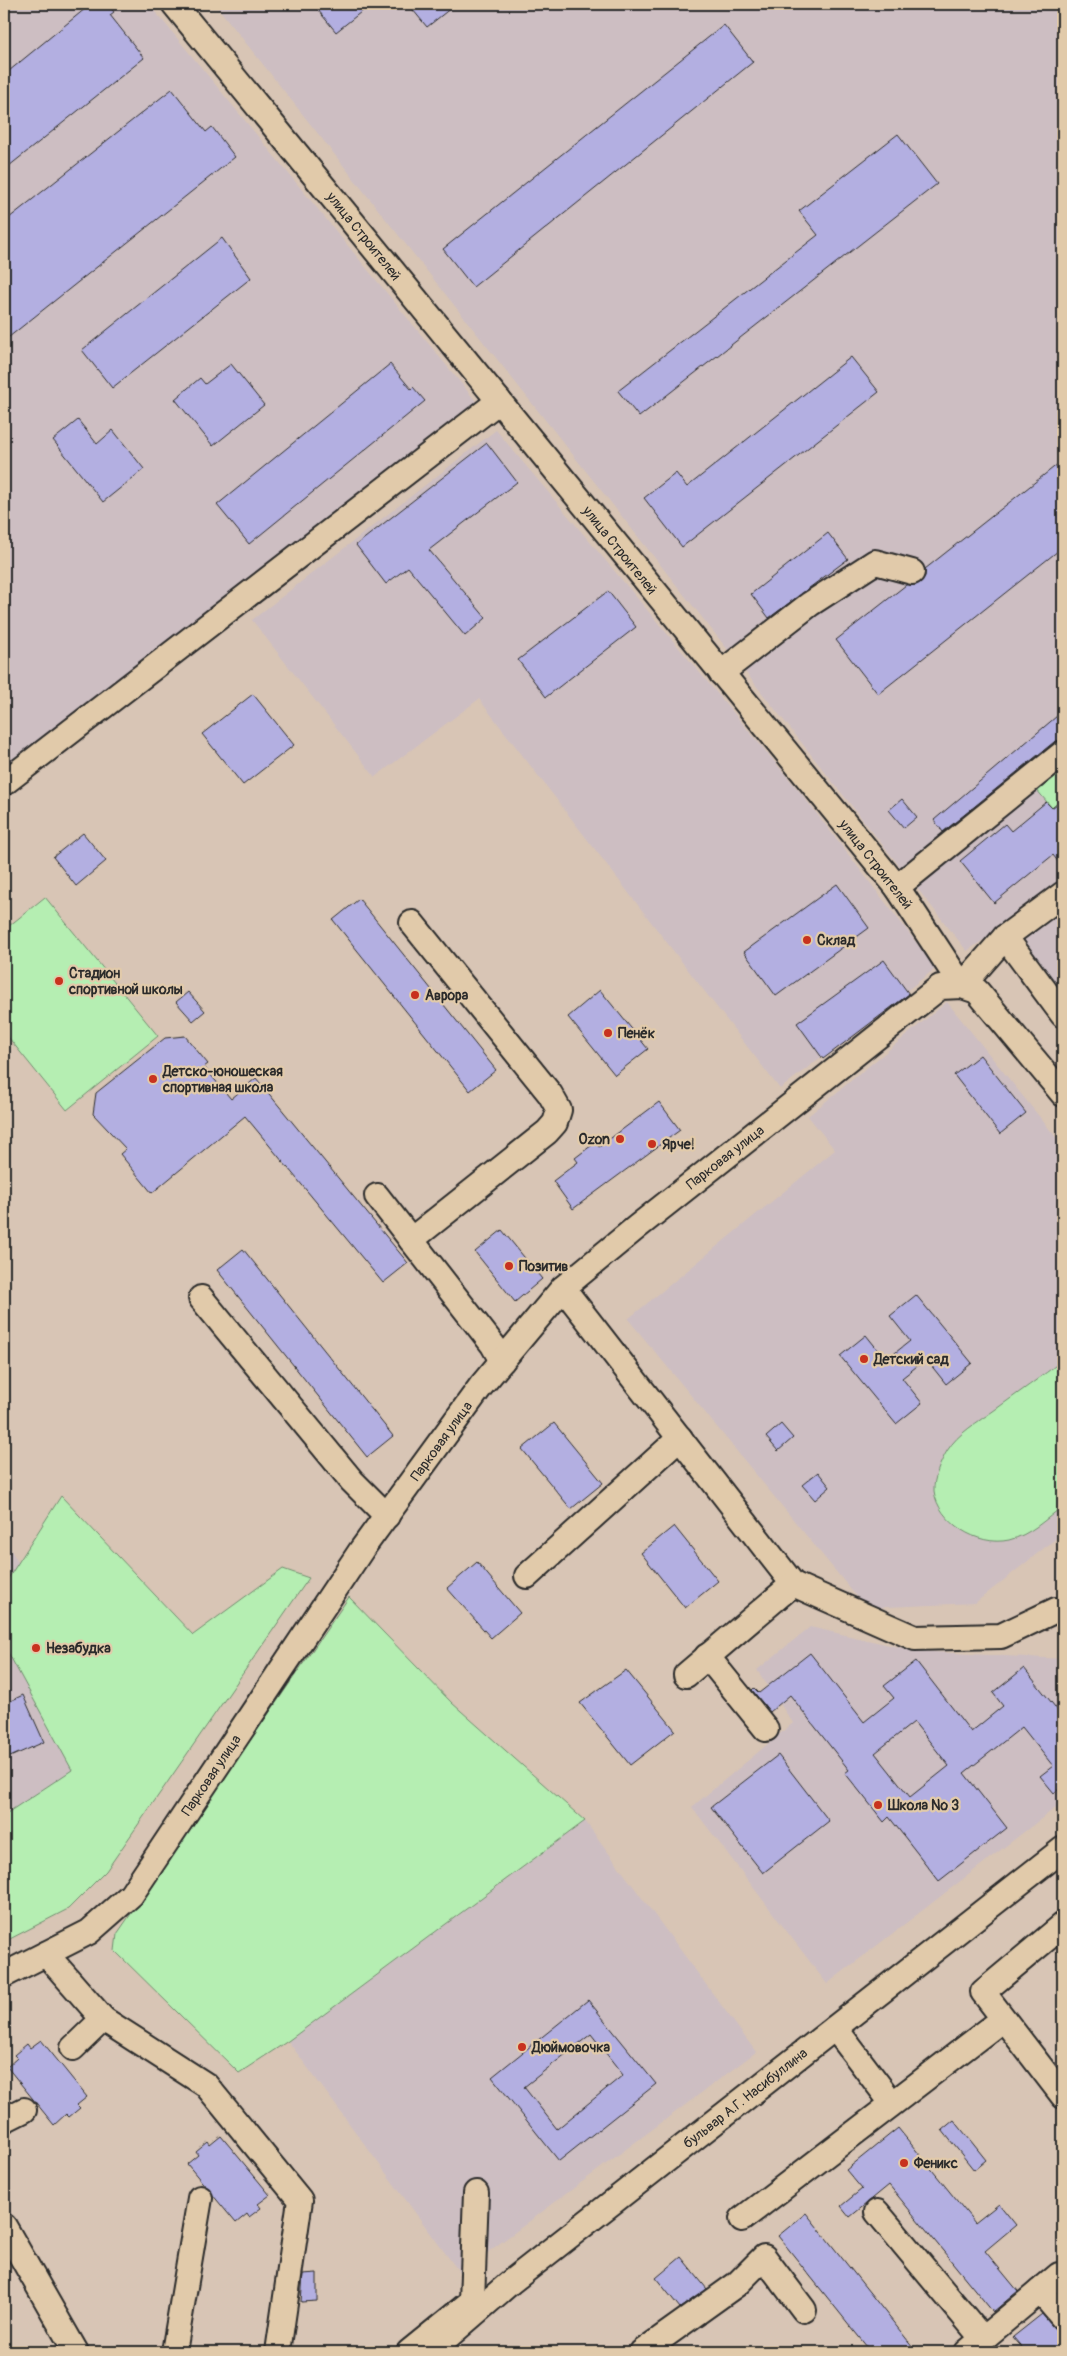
<svg xmlns="http://www.w3.org/2000/svg" width="1067" height="2356" font-family="Pangolin,sans-serif">
	<rect width="100%" height="100%" fill="#d8c5b5"/>
	<filter id="ink" filterUnits="userSpaceOnUse"><feTurbulence type="fractalNoise" baseFrequency=".02" numOctaves="2"/><feDisplacementMap in="SourceGraphic" scale="10" xChannelSelector="R" yChannelSelector="G"/><feConvolveMatrix kernelMatrix="1 2 1 2 8 2 1 2 1" color-interpolation-filters="sRGB"/></filter>
	<g filter="url(#ink)">
		<!-- built -->
		<g fill="#cdbec2">
			<path d="M4,4h145l330,401 -475,369z"/>
			<path d="M215,4h848v882l-96,65z"/>
			<path d="M496,430l304,362 136,176 -156,121 -301,-390 -104,78 -123,-157z"/>
			<path d="M1063,908v124l-57,-75 12,-16z"/>
			<path d="M947,1002l116,144v387l-88,70 -109,5 -238,-289 207,-169 -27,-34z"/>
			<path d="M4,1538l128,220 -128,159z"/>
			<path d="M810,1627l106,24 147,8v143l-236,182 -135,-177 101,-84 -36,-53z"/>
			<path d="M585,1821l171,231 -296,221 -172,-232z"/>
		</g>
		<!-- green -->
		<g fill="#b5eeb2" stroke="#708c6e">
			<path d="M1063,756v43l-11,9 -21,-25z"/>
			<path d="M45,897l113,139 -91,74 -63,-78v-102z"/>
			<path d="M1063,1360v146c-17,13 -33,29 -54,34 -31,7 -71,-18 -75,-49 -1,-12 7,-30 13,-40 11,-18 31,-29 49,-42 22,-16 45,-32 67,-49z"/>
			<path d="M61,1496l132,139 90,-66 26,9 -203,293 -38,38 -64,33v-127l68,-45 -68,-125v-60z"/>
			<path d="M349,1597l103,106 133,118 -297,220 -49,32 -124,-122 2,-17z"/>
		</g>
		<!-- building -->
		<g fill="#b3afe1" stroke="#2b2b2b" fill-rule="evenodd">
			<path d="M91,4h17l6,8 -4,3 34,43 -140,112v-95z"/>
			<path d="M313,4h58l-35,28z"/>
			<path d="M408,4h48l-29,23z"/>
			<path d="M724,25l29,37 -280,225 -30,-38z"/>
			<path d="M172,89l34,43 6,-5 23,30 -231,184v-119z"/>
			<path d="M898,134l39,50 -298,233 -21,-26 200,-156 -19,-24z"/>
			<path d="M222,238l29,40 -139,110 -30,-38z"/>
			<path d="M851,357l28,35 -197,155 -38,-49 32,-25 11,14z"/>
			<path d="M231,364l33,41 -51,41 -38,-47 25,-21 5,6z"/>
			<path d="M390,364l21,25 2,-2 12,14 -176,143 -32,-39z"/>
			<path d="M78,420l19,24 16,-14 31,39 -41,33 -50,-62z"/>
			<path d="M487,443l30,39 -88,68 57,68 -21,18 -57,-69 -22,17 -30,-39z"/>
			<path d="M1063,460v87l-185,147 -42,-54 70,-55h9l6,-3 4,-6v-7z"/>
			<path d="M828,533l20,26 -79,59 -18,-24z"/>
			<path d="M608,591l28,36 -90,70 -28,-37z"/>
			<path d="M253,694l41,51 -51,40 -41,-51z"/>
			<path d="M1063,711v28l-9,3 -111,90 -9,-12z"/>
			<path d="M902,799l15,18 -13,11 -15,-18z"/>
			<path d="M1063,799v69l-10,-13 -59,48 -34,-42 45,-37 6,7 35,-29 6,6z"/>
			<path d="M83,833l23,28 -30,25 -23,-29z"/>
			<path d="M837,884l32,44 -93,68 -32,-44z"/>
			<path d="M359,899l137,171 -26,21 -137,-171z"/>
			<path d="M884,960l25,34 -86,65 -26,-36z"/>
			<path d="M600,990l48,59 -33,26 -47,-58z"/>
			<path d="M188,992l17,19 -12,10 -17,-19z"/>
			<path d="M185,1036l23,28 -4,3 27,32 25,-21 152,185 -25,20 -138,-167 -93,77 -32,-39 6,-5 -33,-35 3,-21 69,-55z"/>
			<path d="M980,1055l46,58 -26,21 -46,-59z"/>
			<path d="M659,1102l21,28 -107,79 -20,-28 25,-19 -3,-4 21,-16 3,5z"/>
			<path d="M502,1230l40,49 -27,23 -40,-50z"/>
			<path d="M243,1249l150,187 -26,21 -150,-187z"/>
			<path d="M916,1295l56,68 -26,21 -20,-25 -24,19 20,25 -26,21 -56,-68 26,-21 20,25 24,-19 -20,-25z"/>
			<path d="M554,1423l49,60 -32,26 -49,-60z"/>
			<path d="M781,1424l12,14 -15,13 -12,-14z"/>
			<path d="M818,1472l12,15 -15,13 -13,-15z"/>
			<path d="M674,1526l44,55 -33,27 -44,-55z"/>
			<path d="M477,1562l43,51 -29,25 -44,-50z"/>
			<path d="M810,1653l54,69 30,-24 -10,-12 32,-25 55,71 32,-26 -10,-13 31,-25 39,49v69l-9,7 -14,-17 13,-10 -31,-39 -58,46 43,55 -68,53 -50,-64 -5,5 -39,-49 4,-3 -59,-75 -20,17 -18,-22 2,-2 5,5zM914,1722l35,44 -39,31 -35,-44z"/>
			<path d="M626,1670l49,60 -45,35 -50,-62z"/>
			<path d="M23,1695l21,47 -34,15 -6,-15v-38z"/>
			<path d="M778,1755l51,66 -66,52 -52,-66z"/>
			<path d="M588,2000l68,84 -97,77 -67,-84zM591,2034l32,41 -66,54 -33,-42z"/>
			<path d="M41,2040l46,57 -10,8 3,3 -11,9 -3,-3 -12,11 -47,-58 10,-9 -3,-3 13,-11 3,4z"/>
			<path d="M954,2120l32,40 -12,10 -32,-40z"/>
			<path d="M898,2128l77,95 24,-19 17,21 -31,26 33,40 -25,21 -104,-127 -39,32 -9,-11 21,-17 -16,-19z"/>
			<path d="M221,2136l49,59 -12,9 3,4 -12,9 -2,-3 -11,9 -49,-59 11,-9 -2,-3 12,-10 2,3z"/>
			<path d="M806,2213l111,139h-46l-93,-116z"/>
			<path d="M681,2257l26,32 -27,19 -24,-30z"/>
			<path d="M317,2273v28l-16,1 2,-28z"/>
			<path d="M1042,2314l11,13 10,4v21h-37l-13,-15z"/>
		</g>
		<g fill="none" stroke-linecap="round" stroke-linejoin="round">
			<defs>
				<g id="minor">
					<path d="M174,4l723,883 65,99"/>
					<path d="M721,673l89,-69 65,-42 37,10"/>
					<path d="M4,783l495,-382"/>
					<path d="M897,887l166,-134"/>
					<path d="M1005,937l58,78"/>
					<path d="M962,986l43,-49 58,-43"/>
					<path d="M377,1196l116,149 9,16"/>
					<path d="M411,1240l136,-108 8,-9 4,-13 -9,-16 -138,-171"/>
					<path d="M563,1288l230,296 122,54 86,-2 55,-26"/>
					<path d="M201,1298l151,183 35,35"/>
					<path d="M527,1576l153,-138"/>
					<path d="M707,1656l59,73"/>
					<path d="M686,1675l107,-91"/>
					<path d="M1063,1925l-80,67 80,104"/>
					<path d="M46,1954l57,65 103,66 94,115 -22,152"/>
					<path d="M4,1975l85,-43 42,-37 231,-346 119,-163 82,-98 74,-61 303,-240 22,-1 15,5 86,103"/>
					<path d="M835,2028l57,75"/>
					<path d="M73,2048l30,-29"/>
					<path d="M4,2120l20,-10"/>
					<path d="M877,2212l106,127"/>
					<path d="M742,2219l261,-200"/>
					<path d="M4,2226l72,126"/>
					<path d="M1040,2291l19,-16"/>
					<path d="M174,2352l26,-154"/>
					<path d="M409,2352l63,-51 4,-108"/>
					<path d="M430,2352l82,-71 551,-432"/>
					<path d="M642,2352l95,-68 27,-27 40,53"/>
					<path d="M967,2352l73,-61 23,27"/>
				</g>
			</defs>
			<!-- minor casing -->
			<use href="#minor" stroke="#2b2b2b" stroke-width="28"/>
			<!-- minor -->
			<use href="#minor" stroke="#e1caaa" stroke-width="24"/>
		</g>
	</g>
	<!-- markers -->
	<g fill="#c8321e" stroke="#e1caaa" stroke-width="2">
		<circle cx="807" cy="940" r="5"/>
		<circle cx="59" cy="981" r="5"/>
		<circle cx="415" cy="995" r="5"/>
		<circle cx="608" cy="1033" r="5"/>
		<circle cx="153" cy="1079" r="5"/>
		<circle cx="620" cy="1139" r="5"/>
		<circle cx="652" cy="1144" r="5"/>
		<circle cx="509" cy="1266" r="5"/>
		<circle cx="864" cy="1359" r="5"/>
		<circle cx="36" cy="1648" r="5"/>
		<circle cx="878" cy="1805" r="5"/>
		<circle cx="522" cy="2047" r="5"/>
		<circle cx="904" cy="2163" r="5"/>
	</g>
	<g text-anchor="middle" stroke-width="4.5" stroke-linejoin="round" paint-order="stroke">
		<!-- street labels -->
		<g font-size="14" fill="#2b2b2b" stroke="#e1caaa">
			<text transform="translate(364 236) rotate(51)" y="5">улица Строителей</text>
			<text transform="translate(620 550) rotate(51)" y="5">улица Строителей</text>
			<text transform="translate(876 864) rotate(52)" y="5">улица Строителей</text>
			<text transform="translate(725 1157) rotate(-38)" y="5">Парковая улица</text>
			<text transform="translate(441 1441) rotate(-54)" y="5">Парковая улица</text>
			<text transform="translate(211 1775) rotate(-56)" y="5">Парковая улица</text>
			<text transform="translate(745 2098) rotate(-38)" y="5">бульвар А.Г. Насибуллина</text>
		</g>
		<!-- poi labels -->
		<g font-size="14" font-weight="bold" fill="#2b2b2b" stroke="#e1caaa" text-anchor="start">
			<text x="817" y="945">Склад</text>
			<text x="69" y="978">Стадион<tspan x="69" dy="16">спортивной школы</tspan></text>
			<text x="425" y="1000">Аврора</text>
			<text x="618" y="1038">Пенёк</text>
			<text x="163" y="1076">Детско-юношеская<tspan x="163" dy="16">спортивная школа</tspan></text>
			<text x="610" y="1144" text-anchor="end">Ozon</text>
			<text x="662" y="1149">Ярче!</text>
			<text x="519" y="1271">Позитив</text>
			<text x="874" y="1364">Детский сад</text>
			<text x="46" y="1653">Незабудка</text>
			<text x="888" y="1810">Школа № 3</text>
			<text x="532" y="2052">Дюймовочка</text>
			<text x="914" y="2168">Феникс</text>
		</g>
	</g>
	<!-- margin -->
	<rect width="1067" height="2356" fill="none" stroke="#e1caaa" stroke-width="20"/>
	<rect x="10" y="10" width="1047" height="2336" fill="none" stroke="#2b2b2b" stroke-width="2" filter="url(#ink)"/>
</svg>
